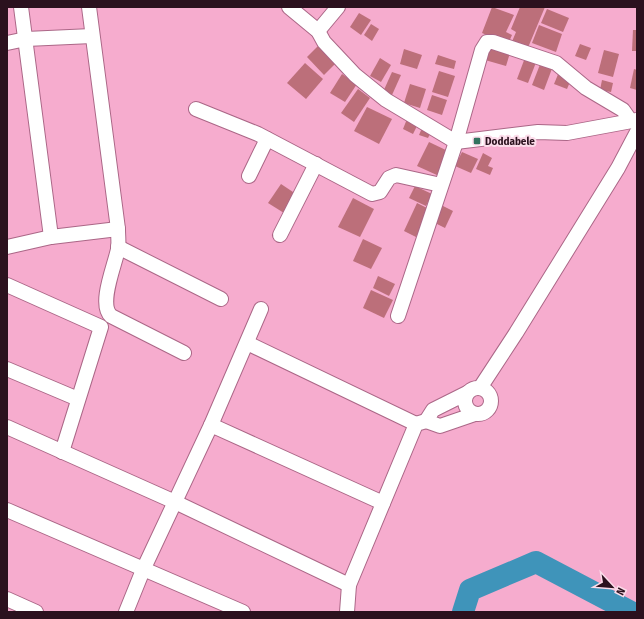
<svg xmlns="http://www.w3.org/2000/svg" width="644" height="619" font-family="'Fira Sans Condensed',sans-serif">
	<rect width="100%" height="100%" fill="#f6acce"/>
	<g fill="none" stroke-linecap="round" stroke-linejoin="round">
		<!-- river -->
		<path stroke="#3f94ba" stroke-width="22" d="M463,612l7,-22 66,-28 95,50"/>
	</g>
	<!-- building -->
	<g fill="#bc6f7a">
		<path d="M492,7l22,8 -8,17 6,3 -4,9 -26,-11z"/>
		<path d="M520,7h25l-18,43 -16,-6 5,-12 -5,-3z"/>
		<path d="M547,9l22,9 -6,14 -22,-9z"/>
		<path d="M359,13l12,7 -10,15 -11,-8z"/>
		<path d="M371,24l8,5 -7,12 -8,-6z"/>
		<path d="M539,25l23,9 -6,18 -24,-9z"/>
		<path d="M633,30h4v21h-5z"/>
		<path d="M321,43l17,18 -14,14 -17,-18z"/>
		<path d="M580,44l11,4 -5,12 -11,-4z"/>
		<path d="M489,47l21,6 -4,13 -21,-6z"/>
		<path d="M404,49l18,6 -5,14 -17,-5z"/>
		<path d="M604,50l15,4 -6,23 -15,-4z"/>
		<path d="M438,55l18,6 -2,8 -19,-5z"/>
		<path d="M526,55l11,5 -9,23 -11,-4z"/>
		<path d="M380,58l11,7 -10,17 -11,-6z"/>
		<path d="M541,62l12,4 -9,24 -12,-5z"/>
		<path d="M305,63l18,16 -17,20 -19,-16z"/>
		<path d="M634,69l3,1v20l-7,-2z"/>
		<path d="M439,71l16,5 -7,21 -16,-5z"/>
		<path d="M392,72l9,3 -9,20 -9,-3z"/>
		<path d="M559,72l13,5 -5,12 -13,-5z"/>
		<path d="M342,74l15,10 -12,18 -15,-9z"/>
		<path d="M602,80l11,3 -2,9 -11,-2z"/>
		<path d="M410,84l16,5 -6,19 -16,-5z"/>
		<path d="M358,89l12,9 -16,24 -13,-9z"/>
		<path d="M432,95l15,5 -5,15 -15,-5z"/>
		<path d="M367,107l25,12 -13,25 -25,-13z"/>
		<path d="M407,119l11,5 -5,10 -10,-5z"/>
		<path d="M423,126l9,4 -4,8 -9,-3z"/>
		<path d="M429,142l21,10 -11,24 -22,-10z"/>
		<path d="M462,152l16,7 -7,14 -16,-7z"/>
		<path d="M483,153l9,5 -4,8 5,2 -3,7 -14,-6z"/>
		<path d="M281,184l15,10 -12,19 -16,-10z"/>
		<path d="M415,186l17,8 -6,12 -17,-8z"/>
		<path d="M353,198l21,11 -14,28 -22,-10z"/>
		<path d="M417,203l12,6 -13,28 -12,-6z"/>
		<path d="M441,205l12,6 -8,17 -12,-6z"/>
		<path d="M363,239l19,9 -11,21 -18,-8z"/>
		<path d="M378,276l17,8 -6,12 -16,-8z"/>
		<path d="M371,290l22,10 -9,18 -21,-10z"/>
	</g>
	<g fill="none" stroke-linecap="round" stroke-linejoin="round">
		<defs>
			<g id="street">
				<path d="M21,7l30,230"/>
				<path d="M89,7l29,222c0,7 1,14 0,20 -3,16 -20,55 -7,67l73,37"/>
				<path d="M289,7l29,24 6,11 31,33 31,25 70,42 82,-10 29,1 70,-13"/>
				<path d="M318,31l20,-24"/>
				<path d="M7,43l19,-4 66,-3"/>
				<path d="M196,109l62,25 114,60 8,-2 9,-14 7,-3 45,10"/>
				<path d="M249,176l18,-37"/>
				<path d="M280,235l36,-71"/>
				<path d="M7,247l44,-10 67,-8"/>
				<path d="M118,247l103,52"/>
				<path d="M7,285l94,42 -39,125"/>
				<path d="M398,316l58,-174 26,-92 5,-8h6l63,21 30,25 37,22 7,10"/>
				<path d="M247,343l169,81"/>
				<path d="M7,369l71,30"/>
				<circle cx="478" cy="401" r="13"/>
				<path d="M480,388l36,-55 102,-165 19,-36"/>
				<path d="M467,393l-34,17 -7,11 14,5 35,-12"/>
				<path d="M211,425l50,-116"/>
				<path d="M7,427l168,75 174,83"/>
				<path d="M7,510l236,102"/>
				<path d="M7,599l29,13"/>
				<path d="M126,612l17,-42 68,-145 172,78"/>
				<path d="M347,612l2,-27 67,-161 10,-3"/>
			</g>
		</defs>
		<!-- street casing -->
		<use href="#street" stroke="#ab6787" stroke-width="16"/>
		<!-- street -->
		<use href="#street" stroke="#fff" stroke-width="14"/>
	</g>
	<!-- markers -->
	<rect fill="#33725f" stroke="#fcdcea" stroke-width="1.5" x="473" y="137" width="8" height="8" rx="2"/>
	<g text-anchor="middle" stroke-width="4" stroke-linejoin="round" paint-order="stroke">
		<!-- poi labels -->
		<g font-size="11" font-weight="bold" fill="#2b111e" stroke="#fcdcea" text-anchor="start">
			<text x="485" y="145">Doddabele</text>
		</g>
	</g>
	<!-- border -->
	<rect width="644" height="619" fill="none" stroke="#2b111e" stroke-width="16"/>
	<!-- north arrow -->
	<g transform="translate(612 587) rotate(116)" stroke="#fcdcea" stroke-width="3" paint-order="stroke">
	<path d="M0-3L7 15L0 10L-7 15Z" fill="#2b111e"/>
	<text y="-6" font-size="11" font-weight="bold" text-anchor="middle" fill="#2b111e">N</text>
	</g>
</svg>
